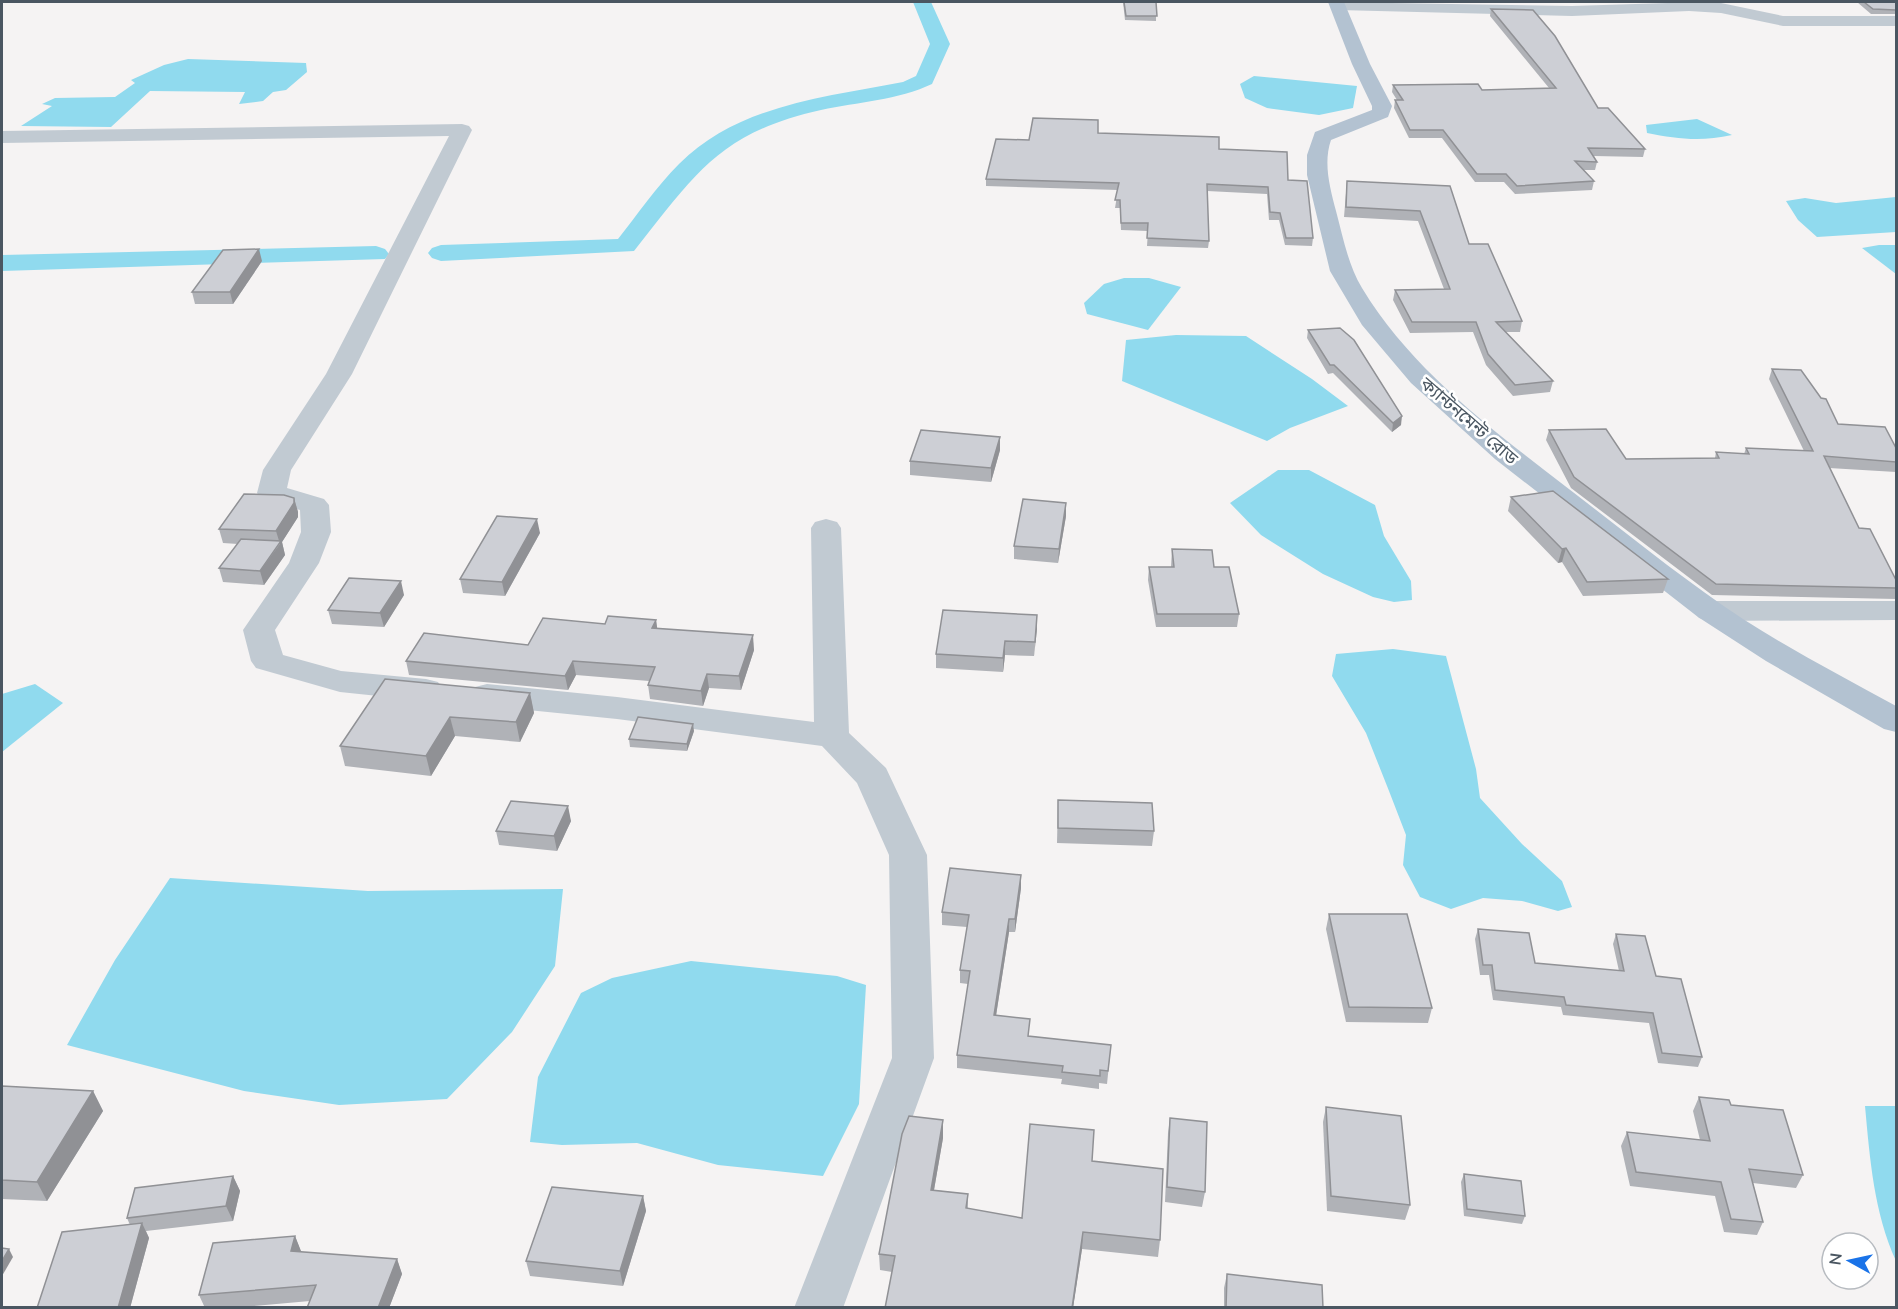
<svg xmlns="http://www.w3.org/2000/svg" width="1898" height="1309" font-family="'Nunito Sans','Noto Sans Bengali',sans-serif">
	<rect width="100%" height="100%" fill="#f5f3f3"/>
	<!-- water -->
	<g fill="#90daee">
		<path d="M188,59l118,4 1,9 -21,18 -13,2 -10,9 -24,3 6,-12 -95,-1 -39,36 -90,-1 31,-20 -10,-2 13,-6 60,-1 20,-14 -4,-3 33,-15z"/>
		<path d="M1254,76l103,10 -4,22 -34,7 -52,-7 -22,-10 -5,-14z"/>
		<path d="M1697,119l35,16c-31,7 -55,4 -85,-2l-1,-8z"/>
		<path d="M1896,197v35l-79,5 -19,-17 -12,-19 19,-3 31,5z"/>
		<path d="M1879,245h17v29l-34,-26z"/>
		<path d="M1124,278h25l32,9 -33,43 -61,-16 -3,-11 20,-19z"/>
		<path d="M1176,335l70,1 66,43 36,27 -58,22 -23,13 -145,-60 4,-41z"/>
		<path d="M1278,470h31l66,35 9,31 27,45 1,19 -18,2 -21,-5 -50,-23 -62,-39 -31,-32z"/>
		<path d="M1393,649l53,7 30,113 4,29 42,46 40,37 10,26 -14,4 -36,-10 -39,-3 -32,11 -31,-12 -17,-32 3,-30 -17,-44 -23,-58 -34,-57 4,-22z"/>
		<path d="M35,684l28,19 -61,49v-58z"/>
		<path d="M170,878l198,13 195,-2 -8,77 -43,66 -65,67 -108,6 -95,-14 -177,-46 48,-85z"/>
		<path d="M691,961l146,15 29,9 -7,119 -36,72 -105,-11 -81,-22 -75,2 -32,-3 8,-65 43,-84 31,-15z"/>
		<path d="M1865,1106h31v155c-22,-49 -26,-101 -31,-155z"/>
	</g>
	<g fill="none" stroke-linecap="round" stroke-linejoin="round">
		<!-- canal -->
		<g fill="#90daee" fill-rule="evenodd">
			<path d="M913,2h18l19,42 -18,40c-34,16 -74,18 -111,26 -103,23 -126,65 -187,141l-193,10 -9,-3 -4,-5 4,-5 9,-3 177,-6c20,-25 38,-52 61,-75 59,-59 146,-67 224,-82l13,-6 14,-32z"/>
			<path d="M376,246l9,3 4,5 -4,5 -383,12v-16z"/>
		</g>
		<!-- minor -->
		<g fill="#c1cad2" fill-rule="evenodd">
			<path d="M1332,2l240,4 127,-4 22,1 62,13h113v10h-113l-62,-13 -32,-2 -117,5 -234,-6 -6,-1 -2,-4z"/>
			<path d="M462,124l7,2 3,4 -120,244 -61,96 -4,18 37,11 5,6 2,27 -12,31 -44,67 8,25 58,16 85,8 12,3 5,8 -5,8 -12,3 -86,-9 -84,-24 -5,-7 -8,-31 46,-67 12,-31 -1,-22 -38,-11 -5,-6 6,-23 63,-96 123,-238 -447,7v-12z"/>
			<path d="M826,519l11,3 4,6 8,205 37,35 41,87 7,203 -91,250h-49l98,-250 -3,-203 -32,-72 -35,-37 -205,-27 -130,-13 -12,-3 -5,-8 5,-8 12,-3 130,13 197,25 -3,-194 4,-6z"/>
			<path d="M1710,601h186v19l-186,1 -11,-3 -5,-7 5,-7z"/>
		</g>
		<!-- major -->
		<path fill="#b3c2d1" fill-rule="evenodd" d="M1328,2h16l26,62 22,42 -4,11 -57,23c-8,23 -1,48 5,71 7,26 12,54 26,77 49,81 129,141 203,198 59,45 116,92 178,133 50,32 102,59 153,87v26l-12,-3 -118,-68 -68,-44 -203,-158 -84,-76 -49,-58 -32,-54 -23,-96v-20l8,-23 57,-22v-4l-20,-42z"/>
	</g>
	<!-- wall -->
	<g fill="#b0b2b7">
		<path d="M1123,2h33v19l-31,-1z"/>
		<path d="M1857,2h39v12h-25z"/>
		<path d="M1491,9l107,99 47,41 -2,8 -49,-1 3,6 -2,8h-12l11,11 -2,9 -77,4 -11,-12h-29l-33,-44h-33l-15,-30 1,-8h2l-5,-8 1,-7 89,5 67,-2 -59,-72z"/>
		<path d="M1098,133l121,16 69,31 25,58 -1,8 -27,-1 -6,-25h-10l-2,-26 -60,-3 2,50 -1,7 -61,-2 1,-15 -27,-1 -1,-22h-5l3,-18 -132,-4v-7l43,-39z"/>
		<path d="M1347,181l103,5 19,58 53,77 -2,11h-14l47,49 -3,11 -37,4 -27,-31 -13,-33 -63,1 -17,-33 2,-10 49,-1 -26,-68 -74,-4z"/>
		<path d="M262,261l-29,43h-38l-3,-12z"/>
		<path d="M1308,330l93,95 -9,7 -59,-59 -5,1 -21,-36z"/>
		<path d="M1772,369l66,55 58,24v24l-67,-4 30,60 37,52v19l-184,-4 -141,-107 -25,-48 3,-10 77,29 89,-1 1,-6 28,2 2,-6 58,3 -35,-72z"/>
		<path d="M1000,437v13l-9,32 -81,-7v-14z"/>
		<path d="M1511,497l157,82 -5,14 -80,3 -21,-34 -4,1 -50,-52z"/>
		<path d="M294,498l4,14v5l-16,25 3,13 -21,30 -41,-3 -4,-14 19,-24 -15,-1 -4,-14z"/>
		<path d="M1066,516l-8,47 -44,-4v-13z"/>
		<path d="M540,533l-35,63 -42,-3 -3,-14z"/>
		<path d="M1172,549l42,18 25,47 -2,13h-81l-8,-47 1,-13h22z"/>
		<path d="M404,595l-20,32 -52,-3 -4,-14z"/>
		<path d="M1037,615l-3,41 -29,-1 -2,17 -67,-4v-14z"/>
		<path d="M656,620l1,8 97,22 -13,40 -32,-2 -6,18 -53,-7 -2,-14 1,-4 -73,-6 -8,15 -159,-15 -3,-14 122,-16 77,-21z"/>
		<path d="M530,693l4,20 -14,29 -65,-6 -24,40 -86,-10 -5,-20z"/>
		<path d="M694,731l-7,20 -57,-4 -1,-8z"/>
		<path d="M1058,800l96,31 -2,15 -95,-3z"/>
		<path d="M571,821l-14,30 -58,-6 -3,-14z"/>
		<path d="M1021,888l-6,44h-6l-13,84 33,20 82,9 -4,39 -8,-1v6l-38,-5 1,-5 -105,-11v-13l11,-71 -8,-1v-13l7,-43 -25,-2v-13z"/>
		<path d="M1329,914l103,94 -4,15 -82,-1 -20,-93z"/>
		<path d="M1478,929l57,34 84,8 -6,-27 3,-10 40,42 46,81 -4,10 -40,-4 -9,-40 -86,-8 -2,-8 -68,-7 -4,-25h-9l-5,-36z"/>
		<path d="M2,1086l91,5 10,20 -56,90 -45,-2z"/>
		<path d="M1699,1097l32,8 72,70 -7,13 -43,-5 10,39 -6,13 -33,-3 -9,-36 -85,-10 -9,-40 6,-14 73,8 -7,-29z"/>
		<path d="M1326,1107l84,98 -5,15 -78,-9 -4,-89z"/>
		<path d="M1170,1118l35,74 -3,15 -37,-5 3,-69z"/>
		<path d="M943,1120v18l-9,52 34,4v15l54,9 70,-57 68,79 -2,17 -76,-8 -9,59h-188l7,-36 -12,-2 -1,-16z"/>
		<path d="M1464,1174l61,42 -3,8 -58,-8 -3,-34z"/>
		<path d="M233,1176l7,15 -7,30 -87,10 3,7 -19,70h-93l93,-83 -3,-7z"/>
		<path d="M643,1196l3,15 -23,75 -93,-10 -4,-15z"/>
		<path d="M295,1236l6,16 96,7 5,15 -13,34h-82l3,-7 -77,7h-28l-6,-13z"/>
		<path d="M1227,1274l96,34h-99v-20z"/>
	</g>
	<!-- shaded-wall -->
	<g fill="#909195">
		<path d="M259,249l3,12 -29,43 -3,-12z"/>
		<path d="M1402,416l-1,9 -9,7 1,-9z"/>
		<path d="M1000,437v13l-9,32v-14z"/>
		<path d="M294,498l4,14v5l-16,25 3,13 -21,30 -4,-14 20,-27 -4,-13z"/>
		<path d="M1066,503v13l-8,47 1,-14z"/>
		<path d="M537,519l3,14 -35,63 -3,-14z"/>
		<path d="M1566,548l-4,14 -4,1 4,-14z"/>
		<path d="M401,581l3,14 -20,32 -4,-14z"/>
		<path d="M1037,615v14l-3,27 1,-14z"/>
		<path d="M656,620l2,14 -6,-6z"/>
		<path d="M753,635l1,15 -13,40 -2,-14z"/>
		<path d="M1005,641v14l-2,17v-14z"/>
		<path d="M573,661l3,14 -8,15 -3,-14z"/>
		<path d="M707,674l2,14 -6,18 -2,-15z"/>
		<path d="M530,693l4,20 -14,29 -4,-20z"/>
		<path d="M450,717l5,19 -24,40 -5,-20z"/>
		<path d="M693,724l1,7 -7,20v-7z"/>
		<path d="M568,806l3,15 -14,30 -3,-15z"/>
		<path d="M1021,875v13l-6,44v-13z"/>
		<path d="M1009,919v13l-15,96v-13z"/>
		<path d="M93,1091l10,20 -56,90 -10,-19z"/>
		<path d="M943,1120v18l-12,69v-17z"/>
		<path d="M233,1176l7,15 -7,30 -7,-15z"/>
		<path d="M643,1196l3,15 -23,75 -3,-15z"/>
		<path d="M142,1223l7,15 -19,70h-12z"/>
		<path d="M1083,1232l-1,17 -9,59h-1z"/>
		<path d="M295,1236l6,15 -4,15 -6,-15z"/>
		<path d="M9,1249l4,8 -11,19v-15z"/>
		<path d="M397,1259l5,15 -13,34h-11z"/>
	</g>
	<!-- building -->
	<g fill="#cdcfd5" stroke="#909195" stroke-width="1.5">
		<path d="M1124,2h32l1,14h-31z"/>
		<path d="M1864,2h32v8l-23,-1z"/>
		<path d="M1491,9l42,1 22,26 43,72h10l37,41 -57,-1 9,14 -22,-1 19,20 -77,5 -11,-12h-29l-34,-44h-33l-15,-30h8l-10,-15 85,-1 4,6 74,-2z"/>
		<path d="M1033,118l65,2v13l121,4v12l68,3 1,28 19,1 6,57h-27l-6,-25 -10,-1 -2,-25 -61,-3 2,57 -62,-3 1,-15h-27l-1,-23h-5l4,-17 -133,-4 10,-40 33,1z"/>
		<path d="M1347,181l103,5 19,58h19l34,77 -26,1 57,59 -38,4 -27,-31 -12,-32h-64l-17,-32 55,-1 -30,-78 -74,-4z"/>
		<path d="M259,249l-29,43h-38l31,-42z"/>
		<path d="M1340,328l14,12 48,76 -9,7 -59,-58h-4l-22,-35z"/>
		<path d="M1772,369l29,1 20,28 5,1 12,25 47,3 11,21v14l-72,-6 35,72 11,1 26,51v8l-180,-4 -142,-107 -25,-47 57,-1 20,30 93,-1 -3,-6 33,2 -3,-6 67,3z"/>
		<path d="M921,430l79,7 -9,31 -81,-7z"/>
		<path d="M1553,491l115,88 -81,3 -21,-34 -4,1 -51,-52z"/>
		<path d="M244,494l40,1 10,3v5l-18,28 -57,-2z"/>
		<path d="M1023,499l43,4 -7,46 -45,-3z"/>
		<path d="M497,516l40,3 -35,63 -42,-3z"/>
		<path d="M241,539l40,2 -21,30 -41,-3z"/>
		<path d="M1172,549l40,1 2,17h15l10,47h-82l-8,-47h25z"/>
		<path d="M349,578l52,3 -21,32 -52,-3z"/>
		<path d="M943,610l94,5 -2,27 -30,-1 -2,17 -67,-4z"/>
		<path d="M608,616l48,4 -4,8 101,7 -14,41 -32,-2 -6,17 -53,-6 7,-18 -82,-6 -8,15 -159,-15 18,-28 104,12 15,-27 62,6z"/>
		<path d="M385,679l145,14 -14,29 -66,-5 -24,39 -86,-10z"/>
		<path d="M638,717l55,7 -6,20 -58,-5z"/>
		<path d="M1058,800l94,3 2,28 -96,-3z"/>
		<path d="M511,801l57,5 -14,30 -58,-5z"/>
		<path d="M950,868l71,7 -6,44h-6l-15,96 36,4 -2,17 83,9 -3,26 -8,-1v6l-38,-4 1,-6 -106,-11 13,-84 -10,-1 9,-55 -27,-3z"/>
		<path d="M1329,914h78l25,94 -83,-1z"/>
		<path d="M1478,929l51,4 6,30 89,8 -8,-37 29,2 11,40 25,3 21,78 -40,-4 -9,-40 -87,-8 -2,-8 -69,-7 -3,-25h-9z"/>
		<path d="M2,1086l91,5 -56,91 -35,-2z"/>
		<path d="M1699,1097l30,3 2,5 52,5 20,65 -54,-6 14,53 -32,-3 -10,-37 -85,-10 -9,-40 83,9z"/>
		<path d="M1326,1107l75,9 9,89 -79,-9z"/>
		<path d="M909,1116l34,4 -12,70 37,4 -2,14 56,10 8,-94 64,6 -2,31 71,8 -3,71 -77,-8 -11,76h-187l10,-52 -16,-2 23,-120z"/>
		<path d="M1170,1118l37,4 -2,70 -38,-5z"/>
		<path d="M1464,1174l57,7 4,35 -58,-7z"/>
		<path d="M233,1176l-7,30 -99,12 8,-30z"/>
		<path d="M552,1187l91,9 -23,75 -94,-10z"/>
		<path d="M142,1223l-24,85h-81l25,-76z"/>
		<path d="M295,1236l-4,15 106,8 -19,49h-71l9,-23 -117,10 14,-52z"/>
		<path d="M2,1248l7,1 -7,12z"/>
		<path d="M1227,1274l95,11 1,23h-97z"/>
	</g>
	<g text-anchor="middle" stroke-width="5" stroke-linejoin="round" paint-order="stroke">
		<!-- street labels -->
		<g font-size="18" fill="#4a5661" stroke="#fff">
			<text transform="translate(1469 421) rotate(41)" y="6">ক্যান্টনমেন্ট রোড</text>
		</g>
	</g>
	<!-- border -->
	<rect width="1898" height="1309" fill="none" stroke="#4a5661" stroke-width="6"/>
	<!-- north arrow -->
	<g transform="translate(1850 1261) rotate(278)"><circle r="28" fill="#ffffff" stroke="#b7bbc0" stroke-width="1.5"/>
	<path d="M0-4.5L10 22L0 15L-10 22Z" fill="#1a73e8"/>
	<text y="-9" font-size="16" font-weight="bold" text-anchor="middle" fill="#4a5661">N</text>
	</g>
</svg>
